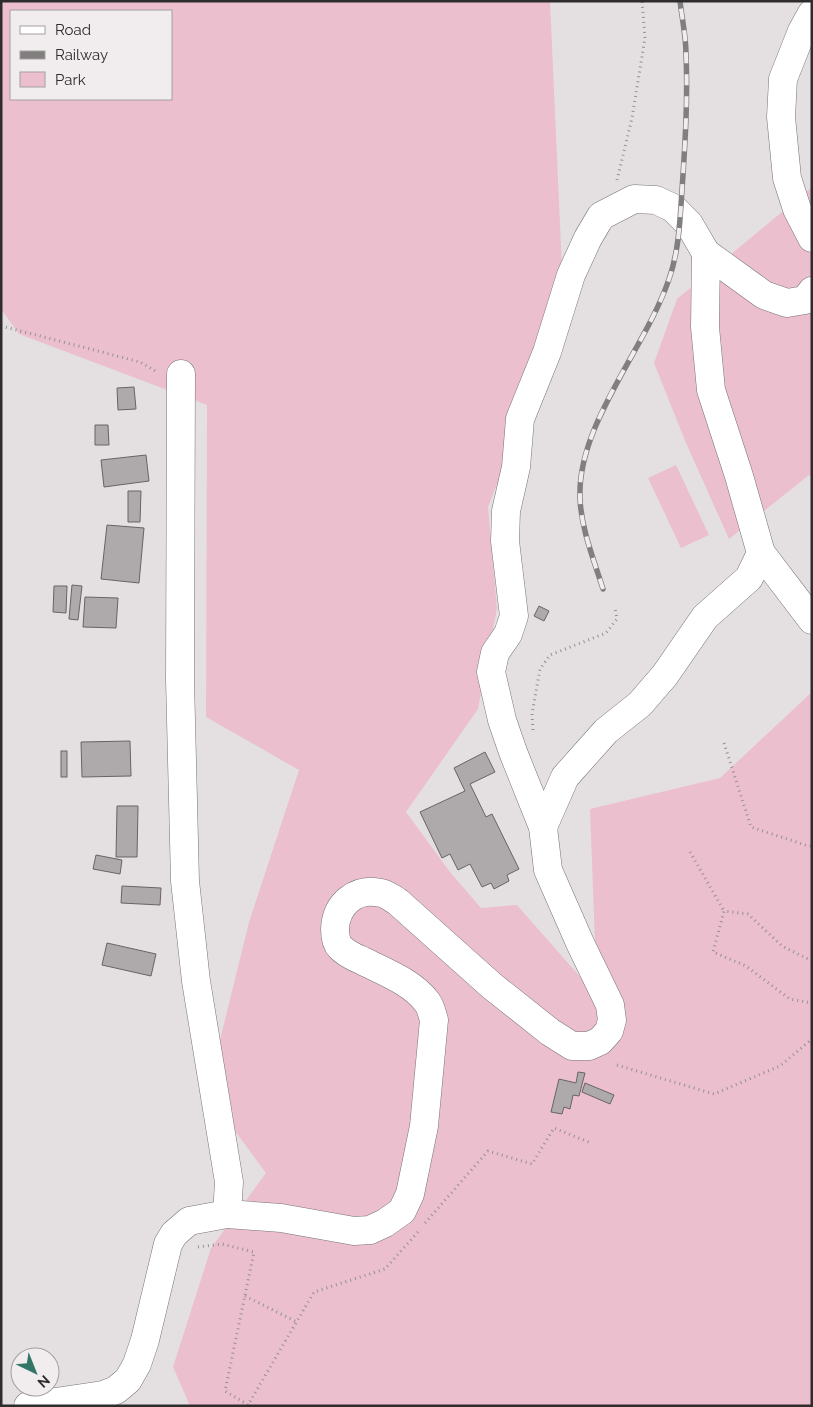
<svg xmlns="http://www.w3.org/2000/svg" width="813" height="1407" font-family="Raleway,sans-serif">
	<rect width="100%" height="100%" fill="#e4e0e1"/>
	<!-- green -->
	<g fill="#ecbfce" fill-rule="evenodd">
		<path d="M1,1h549l14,312 -76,194 9,101 -19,101 -72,103 44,60 31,36 36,-3 80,91 -7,-187 130,-31 92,-86v714h-622l-17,-39 38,-119 55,-75 -59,-80 42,-171 50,-152 -93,-53 1,-312 -188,-71 -18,-25zM11,11h160v88h-160z"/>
		<path d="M812,187v291l-3,-3 -80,64 -43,-96 -32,-80 23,-64z"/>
		<path d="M676,465l33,70 -28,13 -33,-70z"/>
	</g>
	<!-- building -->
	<g fill="#aeaaac" stroke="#686465">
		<path d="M134,387l2,22 -18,1 -1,-22z"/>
		<path d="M95,425h13l1,20h-14z"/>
		<path d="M146,455l3,26 -45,6 -3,-27z"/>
		<path d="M128,491h13l-1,31h-12z"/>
		<path d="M107,525l37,3 -5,55 -38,-4z"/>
		<path d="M72,585l10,1 -4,34 -9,-1z"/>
		<path d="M54,586h13l-1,27 -13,-1z"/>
		<path d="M85,597l33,1 -2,30 -33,-1z"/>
		<path d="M539,606l10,5 -5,10 -10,-5z"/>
		<path d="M130,741l1,35 -49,1 -1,-35z"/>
		<rect x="61" y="751" width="6" height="26"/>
		<path d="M485,752l10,20 -25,12 16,33 6,-3 27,55 -12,6 2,6 -15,8 -3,-6 -9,4 -12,-23 -12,6 -8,-16 -8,4 -22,-46 45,-21 -11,-23z"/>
		<path d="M117,806h21l-1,51h-21z"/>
		<path d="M96,855l26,5 -2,14 -27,-5z"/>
		<path d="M122,886l39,2 -1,17 -39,-2z"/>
		<path d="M107,943l49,11 -5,22 -49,-11z"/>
		<path d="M578,1072l7,1 -6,23 -6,-1 -3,14 -6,-2 -2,7 -11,-2 8,-33 17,4z"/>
		<path d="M585,1083l29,12 -4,9 -28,-12z"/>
	</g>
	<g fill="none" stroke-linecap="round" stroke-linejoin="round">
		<defs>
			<g id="minor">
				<path d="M812,13l-10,18 -19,48 -2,38 6,61 10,31 15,29"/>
				<path d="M181,374l-1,306 5,201 11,100 33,201 -2,32"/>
				<path d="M761,553l51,67"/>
				<path d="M543,827l22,-50 41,-46 34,-27 25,-29 40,-58 44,-39 12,-25 -22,-77 -28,-86 -6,-63 1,-74"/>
				<path d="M28,1406l75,-11 13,-5 12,-10 9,-16 8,-24 23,-96 6,-10 15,-13 38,-7 54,4 73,13 16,-1 15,-7 17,-12 8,-17 14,-68 10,-106c-2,-6 -3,-13 -7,-18 -15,-20 -42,-30 -64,-41 -7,-3 -17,-7 -23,-14 -4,-4 -5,-12 -5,-18 1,-25 21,-42 46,-36 6,1 12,6 17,9l94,84 58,46 22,14h17l11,-5 9,-10 3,-11 -2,-15 -30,-62 -32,-73 -5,-43 -30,-75 -11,-32 -11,-48 4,-19 13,-19 6,-18 -9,-75 1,-30 10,-44 4,-48 27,-67 24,-77 17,-37 13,-22 33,-17 22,1 17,8 16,16 17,29 58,42 23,8 18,-3 7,-9"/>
			</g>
		</defs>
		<!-- minor casing -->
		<use href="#minor" stroke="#777375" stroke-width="29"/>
		<!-- path -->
		<g stroke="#949192" stroke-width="3" stroke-dasharray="1 4" stroke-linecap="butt">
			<path d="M617,180l15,-62 13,-80 -3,-37"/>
			<path d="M1,326l139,36 17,10"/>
			<path d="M533,730l-1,-16 8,-45 10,-14 56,-22 11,-14 -2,-11"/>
			<path d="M724,743l27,84 57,19h4"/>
			<path d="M690,852l34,59"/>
			<path d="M812,961l-30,-15 -34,-32 -24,-3 -11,41 33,14 44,33 22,4"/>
			<path d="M617,1065l97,29 66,-28 32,-27"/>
			<path d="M425,1223l63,-72 44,13 22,-36 37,15"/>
			<path d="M198,1247l24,-3 32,8 -29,139 23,14 66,-113 71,-23 33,-37"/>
			<path d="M245,1296l52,26"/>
		</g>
		<!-- minor -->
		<use href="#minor" stroke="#fff" stroke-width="28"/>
		<defs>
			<path id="rail" d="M603,589c-9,-29 -22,-60 -23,-91 -3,-74 66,-150 89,-219 10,-28 11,-59 13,-89 3,-45 6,-91 4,-136 0,-18 -4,-35 -6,-53"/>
		</defs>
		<!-- rail casing -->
		<use href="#rail" stroke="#817e7e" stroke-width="5.5"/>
		<!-- rail -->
		<use href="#rail" stroke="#f1edee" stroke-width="4" stroke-dasharray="11" stroke-linecap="butt"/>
	</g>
	<!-- border -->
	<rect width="813" height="1407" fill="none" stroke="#2e2c2c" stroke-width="5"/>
	<!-- legend -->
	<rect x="10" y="10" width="162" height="90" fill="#f1edee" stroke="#a3a0a0"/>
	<rect x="20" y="26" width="25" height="8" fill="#ffffff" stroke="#a3a0a0"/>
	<text x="55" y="35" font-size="15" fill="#2e2c2c">Road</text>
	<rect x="20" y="51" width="25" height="8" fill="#817e7e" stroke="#a3a0a0"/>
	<text x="55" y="60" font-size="15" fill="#2e2c2c">Railway</text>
	<rect x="20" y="72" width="25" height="15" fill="#ecbfce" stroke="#a3a0a0"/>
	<text x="55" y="85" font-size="15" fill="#2e2c2c">Park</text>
	<!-- north arrow -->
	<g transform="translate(35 1372) rotate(137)"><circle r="24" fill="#f1edee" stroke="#a3a0a0"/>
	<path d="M0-4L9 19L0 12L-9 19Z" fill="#337566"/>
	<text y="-8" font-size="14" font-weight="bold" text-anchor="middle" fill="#2e2c2c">N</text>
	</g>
</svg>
